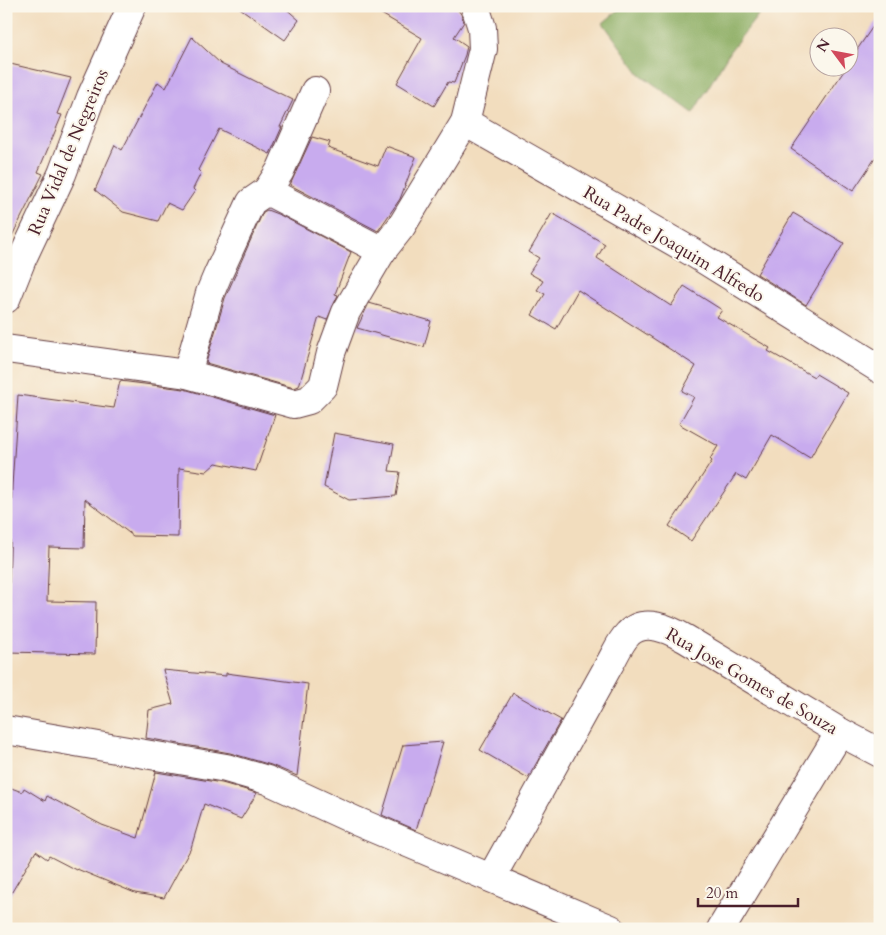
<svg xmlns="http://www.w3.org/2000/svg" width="886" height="935" font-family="Cardo,serif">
	<rect width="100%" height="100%" fill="#fbf7ec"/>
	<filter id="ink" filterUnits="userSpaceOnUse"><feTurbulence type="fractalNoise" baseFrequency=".02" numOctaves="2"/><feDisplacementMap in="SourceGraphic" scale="10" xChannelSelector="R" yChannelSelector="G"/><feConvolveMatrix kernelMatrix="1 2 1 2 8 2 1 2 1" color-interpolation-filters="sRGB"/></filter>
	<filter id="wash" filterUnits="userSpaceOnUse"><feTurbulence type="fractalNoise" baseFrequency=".0096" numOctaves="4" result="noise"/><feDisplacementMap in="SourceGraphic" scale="20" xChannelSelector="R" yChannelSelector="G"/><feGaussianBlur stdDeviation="1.12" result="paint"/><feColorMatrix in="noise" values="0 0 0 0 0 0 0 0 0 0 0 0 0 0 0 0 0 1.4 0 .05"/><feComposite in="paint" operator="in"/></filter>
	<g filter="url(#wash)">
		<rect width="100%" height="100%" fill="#f2ddbe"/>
		<!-- forest -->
		<path fill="#8aac61" stroke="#6a6646" d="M623,6h154l-18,8 -29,37 -37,62 -53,-39 -37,-51z"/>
		<g id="blocks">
			<!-- building -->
			<g fill="#c8abee">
				<path d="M237,6h46l16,14 -14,20z"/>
				<path d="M368,6h87l6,8 3,8 -10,15 13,9 -2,9 -11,28 -6,-1 -14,24 -37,-23 25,-45z"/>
				<path d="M880,16v135l-27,40 -62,-42 55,-81h2v-5z"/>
				<path d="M192,37l29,27 72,36 -13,27h2l-12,27 -51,-25 -21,41 3,3 -8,16 2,2 -13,19 -15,-7 -9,18 -35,-9 -28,-22 20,-45 7,5 36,-68 8,6z"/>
				<path d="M6,63l65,15 -14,36 5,1 -24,57 5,2 -37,74z"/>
				<path d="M312,137l18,5 -2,6 50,18 8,-20 30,11 -16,42 -22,32 -88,-46z"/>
				<path d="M267,210l13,5 71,37 -16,42 3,1 -11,25 -8,-3 -20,69 -5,2 -88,-25 19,-65 38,-86z"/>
				<path d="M552,213l53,31 -8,14 74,48 13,-20 38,24 -5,7 53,31 -2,3 46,26 2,-3 32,19 -38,65 -38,-23 -26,45 -10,-6 -45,67 -22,-15 43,-65 -2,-2 8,-13 -39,-22 15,-27 -12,-6 14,-25 -118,-76 -22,39 -24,-14 13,-21 -8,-4 6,-9 -14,-8 10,-15 -10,-6z"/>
				<path d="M793,213l51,30 -38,62 -49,-31z"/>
				<path d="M369,303l62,18 -7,26 -67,-19z"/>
				<path d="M120,381l64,8 91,26 -19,56 -40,-8 -10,9 -27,-4 -1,69 -45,-1 -48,-37 -1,49 -35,-1 -2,54 49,1 -1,52 -88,-2 5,-166 6,-91 96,13z"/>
				<path d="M334,433l60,11 -5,27 11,1 -4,24 -47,4 -25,-13z"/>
				<path d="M163,670l63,6v-3l82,11 -11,92 -26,-11 -41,-12 -84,-15 3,-28 24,-6z"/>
				<path d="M513,693l48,27 -33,58 -48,-28z"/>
				<path d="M443,742l-27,88 -34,-15 21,-70z"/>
				<path d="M156,772l66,11 35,10 -16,26 -37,-15 -13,44 -27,50 -29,-5 -58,-24 -1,1 -27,-14 -2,3 -11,-8 -30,51v-116l16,6 2,-4 21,13 2,-5 55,29 36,13z"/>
			</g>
		</g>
	</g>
	<g filter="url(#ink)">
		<use href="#blocks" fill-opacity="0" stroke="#633c41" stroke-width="1"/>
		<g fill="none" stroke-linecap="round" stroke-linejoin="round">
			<defs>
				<g id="minor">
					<path d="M465,122l227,130 188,117"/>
					<path d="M267,191l115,60"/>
					<path d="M6,299l16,-40 40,-85 29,-77 41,-91"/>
					<path d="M6,349l181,25 23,-81 8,-19 33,-72 16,-11 13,-20 35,-80"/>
					<path d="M187,374l107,30 15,-4 14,-14 8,-33 15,-41 36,-61 19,-24 64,-105 18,-73 -1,-21 -7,-22"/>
					<path d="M6,730l220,38 41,12 89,41 255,108"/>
					<path d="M491,878l118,-213c6,-10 11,-23 19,-31 16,-17 41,-5 58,5l154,93 40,21"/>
					<path d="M721,929l119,-197"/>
				</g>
			</defs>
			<!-- minor casing -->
			<use href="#minor" stroke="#633c41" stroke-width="30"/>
			<!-- minor -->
			<use href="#minor" stroke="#fff" stroke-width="28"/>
		</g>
	</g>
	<g text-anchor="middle" stroke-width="4" stroke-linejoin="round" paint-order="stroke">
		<!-- street labels -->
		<g font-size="18" fill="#4a1f2b" stroke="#fbf7ec">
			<text transform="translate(68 152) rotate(-67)" y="6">Rua Vidal de Negreiros</text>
			<text transform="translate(674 244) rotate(31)" y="6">Rua Padre Joaquim Alfredo</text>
			<text transform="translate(752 681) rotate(30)" y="6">Rua Jose Gomes de Souza</text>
		</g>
	</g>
	<!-- margin -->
	<rect width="886" height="935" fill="none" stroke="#fbf7ec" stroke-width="25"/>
	<!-- north arrow -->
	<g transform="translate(834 52) rotate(302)"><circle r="24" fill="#fbf7ec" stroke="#b4a19f"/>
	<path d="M0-4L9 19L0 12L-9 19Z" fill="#d1495b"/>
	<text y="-8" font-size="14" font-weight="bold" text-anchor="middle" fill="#4a1f2b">N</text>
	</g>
	<!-- scale -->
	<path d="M698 898v8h100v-8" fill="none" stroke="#4a1f2b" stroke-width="2.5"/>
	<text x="706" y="898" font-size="15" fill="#4a1f2b" stroke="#fbf7ec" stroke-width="4" paint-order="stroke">20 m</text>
</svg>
